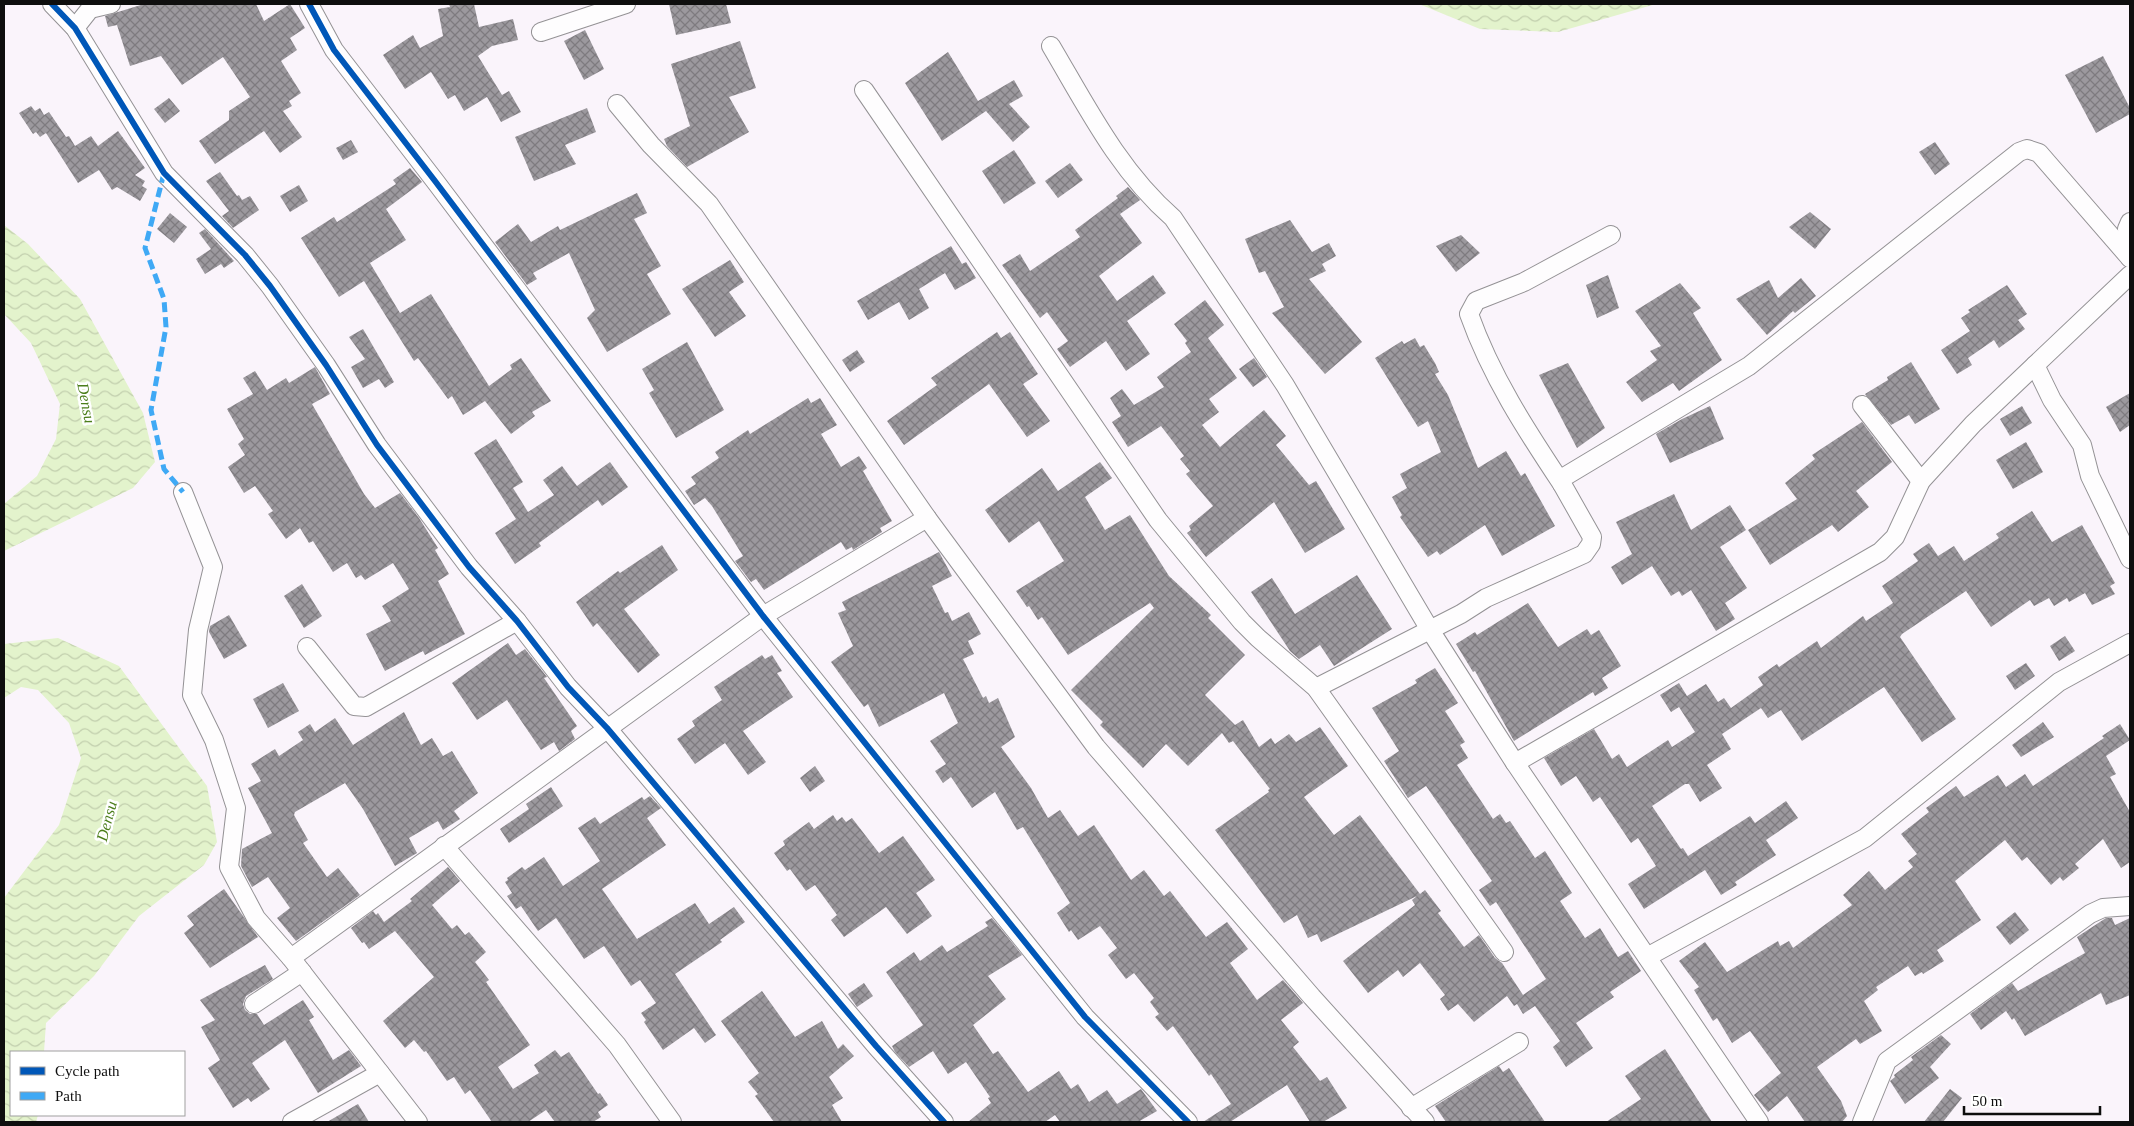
<svg xmlns="http://www.w3.org/2000/svg" width="2134" height="1126" font-family="Georgia,serif">
	<defs>
		<pattern id="water-waves" width="16" height="10" patternUnits="userSpaceOnUse" patternTransform="scale(1.25)"><rect width="16" height="10" fill="#e3f3cc"/><path d="M0 5q4-4 8 0t8 0" fill="none" stroke="#c2cfae"/></pattern>
		<pattern id="building-cross-hatch" width="8" height="8" patternUnits="userSpaceOnUse" patternTransform="scale(1.25)"><rect width="8" height="8" fill="#9c999e"/><path d="M0 0l8 8M0 8l8-8" fill="none" stroke="#7e7b7f"/></pattern>
	</defs>
	<rect width="100%" height="100%" fill="#faf4fb"/>
	<!-- water -->
	<g fill="url(#water-waves)">
		<path d="M1419,4h237l-98,28 -78,-3z"/>
		<path d="M4,225l24,19 52,55 63,114 12,49 -22,26 -129,63v-47l33,-28 19,-37 4,-35 -29,-61 -27,-29z"/>
		<path d="M58,638l61,28 88,120 10,56 -13,23 -65,51 -45,60 -48,47 -2,29h-33v63h27l-2,7h-32v-224l55,-73 22,-67 -12,-35 -31,-33 -17,-3 -17,11v-54z"/>
	</g>
	<!-- building -->
	<g fill="url(#building-cross-hatch)">
		<path d="M144,4h112l8,17 26,-17 15,24 -15,10 7,12 -16,11 20,32 -12,8 3,5 -9,5 19,26 -22,16 -16,-22 -49,33 -16,-23 30,-21v-9l21,-14 -27,-40 -41,28 -21,-29 -31,10 -13,-41 -9,2 -3,-11z"/>
		<path d="M449,4h25l5,23 34,-8 5,21 -26,6 -14,10 24,39 7,-4 12,21 -20,10 -14,-25 -23,14 -9,-16 -7,4 -17,-27 -26,17 -22,-34 30,-20 7,13 23,-12 -5,-27 12,-2z"/>
		<path d="M669,4h57l5,19 -55,12z"/>
		<path d="M585,30l19,39 -20,11 -20,-39z"/>
		<path d="M740,41l16,47 -27,9 20,35 -62,35 -20,-21 -3,-7 26,-13 -19,-62z"/>
		<path d="M948,52l30,49 36,-21 9,16 -14,8 21,23 -17,15 -27,-31 -44,30 -37,-58z"/>
		<path d="M2103,56l27,52v6l-34,19 -31,-58z"/>
		<path d="M169,98l11,13 -15,12 -11,-14z"/>
		<path d="M31,106l4,5 5,-3 4,7 5,-3 17,25 3,-1 6,10 16,-10 7,10 20,-15 27,37 -10,7 10,6 -3,5 5,3 -7,12 -23,-14 -5,3 -13,-20 -21,13 -32,-50 -6,4 -4,-5 -3,2 -14,-21z"/>
		<path d="M587,108l9,24 -31,13 11,19 -42,17 -19,-44z"/>
		<path d="M351,140l7,12 -15,8 -7,-12z"/>
		<path d="M1935,142l15,22 -15,11 -16,-23z"/>
		<path d="M1014,150l22,33 -32,21 -22,-33z"/>
		<path d="M1070,163l13,17 -25,18 -13,-17z"/>
		<path d="M410,168l12,14 -36,27 20,31 -36,23 30,50 31,-19 58,92 23,-17 -2,-4 11,-7 30,43 -19,11 3,4 -24,18 -26,-33 -22,14 -11,-19 -4,3 -30,-41 -4,3 -50,-80 -25,16 -38,-59 33,-21 3,5 59,-38 -3,-4z"/>
		<path d="M220,172l17,24 2,-1 3,5 8,-4 9,14 -26,18 -11,-12 7,-5 -23,-30z"/>
		<path d="M299,185l9,16 -18,11 -10,-16z"/>
		<path d="M1128,187l12,13 -20,14 22,29 -43,33 18,25 36,-26 13,18 -39,28 23,33 -24,17 -20,-30 -36,26 -13,-18 11,-8 -21,-29 -7,6 -38,-53 18,-11 10,17 50,-34 -5,-7 43,-32 -2,-2z"/>
		<path d="M637,193l10,20 -13,6 27,47 -14,8 24,40 -64,38 -20,-34 8,-8 -26,-57 -36,20 4,6 -10,6 -32,-43 23,-18 13,18 27,-16 2,4z"/>
		<path d="M1810,212l21,17 -16,20 -26,-22z"/>
		<path d="M170,213l17,14 -13,16 -17,-14z"/>
		<path d="M1290,220l22,32 17,-9 7,13 -14,8 4,7 -17,8 53,63 -37,32 -53,-61 12,-6 -19,-36 -6,2 -14,-34z"/>
		<path d="M205,229l29,32 -10,7 -3,-4 -16,10 -9,-15 15,-10 -12,-16z"/>
		<path d="M1461,235l19,18 -24,19 -20,-26z"/>
		<path d="M951,246l11,18 4,-2 10,16 -21,12 -10,-17 -26,16 10,19 -20,12 -10,-18 -31,18 -11,-19z"/>
		<path d="M730,260l14,22 -15,10 17,24 -31,21 -33,-48z"/>
		<path d="M1608,275l11,33 -22,10 -11,-33z"/>
		<path d="M1801,278l15,18 -21,17 -2,-2 -26,24 -31,-36 33,-19 9,18z"/>
		<path d="M1680,283l21,25 -8,5 29,47 -43,31 -6,-8 -31,19 -16,-20 31,-22 -7,-9 11,-5 -26,-35z"/>
		<path d="M2007,285l20,29 -9,6 7,9 -26,19 -5,-8 -26,18 4,7 -15,9 -16,-24 29,-19 -9,-13 9,-6 -2,-2z"/>
		<path d="M1205,300l19,25 -16,13 29,40 -28,21 10,13 -17,13 18,22 44,-37 22,26 -10,9 33,40 7,-4 29,48 -40,24 -31,-51 -68,55 -19,-24 4,-3 -2,-4 24,-20 -27,-32 4,-3 -10,-12 4,-3 -23,-30 -33,21 -16,-25 9,-6 -11,-18 12,-9 12,16 30,-18 -7,-10 34,-25 -6,-9 2,-2 -13,-17z"/>
		<path d="M363,329l31,53 -9,6 -6,-9 -16,9 -12,-21 14,-8 -16,-22z"/>
		<path d="M997,332l4,6 9,-6 28,42 -15,10 27,37 -23,16 -38,-53 -85,61 -17,-24 50,-36 -6,-7z"/>
		<path d="M1415,338l5,9 4,-2 11,18 4,9 -4,2 13,21 30,73 28,-17 15,25 4,-3 30,53 -53,30 -17,-31 -45,30 -3,-4 -9,6 -28,-40 2,-2 -10,-18 15,-9 -7,-14 41,-22 -13,-31 -10,6 -43,-69 27,-17 2,3z"/>
		<path d="M687,342l37,68 -48,28 -27,-45 5,-3 -12,-21z"/>
		<path d="M857,350l8,12 -15,10 -8,-12z"/>
		<path d="M1254,358l13,19 -14,10 -14,-18z"/>
		<path d="M1911,362l29,47 -25,15 -6,-9 -18,10 -26,-31 23,-14 -1,-3z"/>
		<path d="M1568,363l37,65 -28,20 -38,-73z"/>
		<path d="M315,367l15,27 -18,10 52,90 11,14 25,-15 19,25 19,30 -3,2 14,24 -11,7 27,53 -40,21 -2,-4 -38,20 -19,-37 25,-13 -9,-15 27,-17 -16,-26 -28,17 -4,-5 -5,3 -9,-15 -14,9 -20,-31 -4,2 -9,-15 -14,11 -18,-25 5,-3 -18,-25 -11,7 -16,-26 17,-12 -7,-11 6,-5 -17,-30 26,-15 -10,-16 12,-7 12,19 19,-12 3,5z"/>
		<path d="M2130,393v32l-10,7 -14,-25z"/>
		<path d="M808,398l3,5 9,-5 17,27 -16,9 20,33 18,-11 8,12 -4,3 29,50 -12,7 2,4 -29,18 -1,-3 -6,3 -5,-8 -77,48 -8,-11 -5,3 -16,-21 8,-5 -31,-50 -7,-8 -11,7 -9,-14 11,-7 -5,-7 28,-19 -4,-6 33,-22 2,4z"/>
		<path d="M1710,406l14,33 -54,24 -14,-29 26,-15z"/>
		<path d="M2022,406l10,17 -22,13 -10,-17z"/>
		<path d="M1862,422l30,40 -36,29 13,16 -31,25 -6,-7 -62,40 -22,-35 49,-31 -12,-16 30,-24 -3,-4z"/>
		<path d="M496,439l27,43 -10,6 15,24 26,-17 -11,-15 19,-14 15,20 33,-24 18,25 -26,19 -4,-6 -59,43 2,3 -26,18 -20,-31 21,-14 -42,-66z"/>
		<path d="M2026,442l17,30 -30,17 -17,-29z"/>
		<path d="M1100,462l12,16 -27,19 20,33 25,-15 39,61 42,39 -3,3 37,37 -40,40 30,30 8,-5 16,27 12,-9 4,6 14,-10 7,8 24,-15 28,39 -44,31 30,38 26,-20 60,79 5,-4 16,21 -3,2 26,34 15,-12 16,23 7,5 21,32 23,-16 -50,-77 -6,4 -11,-16 13,-9 -66,-95 -18,12 -24,-37 15,-10 -27,-43 45,-25 -2,-3 20,-12 23,35 -13,8 20,31 -5,3 8,13 -11,7 36,54 7,-5 6,9 4,-2 25,37 10,-7 27,42 -12,8 25,37 15,-10 18,29 10,-6 13,20 -31,21 4,5 -38,26 17,25 -27,19 -13,-20 7,-6 -25,-35 -12,8 -6,-10 -3,2 -7,-10 -33,26 -16,-18 -10,7 -8,-12 5,-4 -25,-32 -17,14 -5,-7 -30,23 -25,-32 72,-56 -3,-5 5,-4 -96,46 -4,-8 -9,4 -11,-23 -13,8 -69,-93 54,-38 -1,-2 2,-1 -37,-48 -4,2 -7,-10 -34,33 -22,-22 -23,24 -43,-43 3,-3 -32,-32 83,-82 -4,-5 -82,52 -26,-38 -4,3 -9,-14 -2,1 -11,-16 48,-30 -25,-40 -30,22 -24,-33 57,-42 16,23z"/>
		<path d="M1674,494l17,36 39,-25 16,25 -26,17 27,41 -22,15 10,16 -19,12 -25,-41 -9,6 -3,-5 -8,5 -19,-30 -30,19 -11,-18 21,-13 -16,-32z"/>
		<path d="M2032,511l20,31 30,-17 33,58 -5,3 5,8 -23,11 -7,-12 -16,9 -2,-4 -13,8 -5,-8 -15,8 -4,-6 -39,27 -25,-36 -64,43 -2,3 56,82 -34,23 -38,-55 -82,54 -21,-31 -13,8 -7,-10 -39,26 9,15 -24,16 15,23 -22,14 -11,-18h-4l-33,22 29,43 2,-1 5,8 62,-40 5,7 31,-22 12,17 -32,22 10,15 -41,27 2,3 -16,10 -16,-25 -61,39 -16,-25 28,-18 -18,-28 -7,5 -31,-46 -7,5 -17,-26 -15,10 -17,-28 50,-29 18,30 7,-5 8,13 41,-27 4,7 23,-15 -16,-25 -8,5 -11,-17 19,-12 8,13 19,-12 12,18 6,-4 7,10 32,-23 -5,-8 19,-13 2,3 38,-26 4,7 42,-32 3,5 27,-18 -11,-17 36,-25 -5,-7 16,-11 9,13 16,-10 10,15 35,-23 -3,-4z"/>
		<path d="M662,545l16,25 -54,39 36,46 -22,18 -41,-50 -4,4 -17,-25 42,-31 2,2z"/>
		<path d="M939,552l13,24 -20,10 13,27 3,-1 4,9 17,-9 12,22 -13,7 6,13 -11,5 20,39 3,-2 3,7 9,-5 17,39 -14,10 30,41 17,30 12,-8 18,26 16,-11 37,55 13,-10 20,26 6,-5 36,46 21,-15 21,27 -18,14 27,37 26,-20 20,23 -22,17 18,22 -6,5 27,34 7,-4 20,31 -24,14h-13l-23,-37 -57,37h-27l28,-18 -20,-30 -2,2 -36,-50 -6,5 -12,-14 4,-3 -9,-12 4,-4 -20,-25 -8,6 -18,-24 9,-7 -17,-22 -22,14 -7,-10 -2,2 -12,-19 13,-10 -47,-76 -6,3 -22,-38 -23,16 -21,-31 -8,6 -8,-12 11,-7 -16,-23 28,-18 -14,-30 -65,34 -11,-23 -4,3 -12,-16 -21,-29 22,-16 -15,-33 8,-3 -4,-8z"/>
		<path d="M1357,575l35,54 -58,37 -14,-21 -21,14 -9,-8 -39,-59 21,-14 23,36z"/>
		<path d="M302,584l20,32 -18,12 -20,-32z"/>
		<path d="M1528,603l30,44 29,-18 4,6 8,-5 22,36 -19,12 6,10 -13,8 -2,-4 -79,49 -39,-70 -2,1 -17,-28 19,-12 2,3z"/>
		<path d="M229,615l18,31 -23,13 -15,-27 1,-6z"/>
		<path d="M2065,636l10,15 -16,10 -9,-15z"/>
		<path d="M508,643l8,12 9,-6 22,28 -3,1 33,48 -6,5 4,8 -16,12 -5,-9 -13,8 -34,-50 -30,20 -25,-37z"/>
		<path d="M762,655l3,4 7,-4 10,16 -5,2 16,24 -50,34 23,31 -18,13 -23,-32 -30,21 -18,-25 18,-13 -3,-5 30,-21 -8,-13z"/>
		<path d="M2026,663l9,13 -20,14 -9,-14z"/>
		<path d="M283,683l16,28 -31,17 -15,-29z"/>
		<path d="M404,712l17,33 11,-7 11,18 9,-5 26,42 -24,18 6,8 -17,11 -5,-9 -29,17 8,15 -22,13 -32,-57 -18,-26 -50,29 -1,3 14,25 -5,3 24,34 11,-9 22,27 -64,46 -19,-23 13,-10 -22,-31 -16,10 -11,-21 1,-17 30,-16 -24,-45 13,-7 -10,-17 24,-15 4,7 24,-16 -5,-8 12,-8 5,8 20,-14 18,27z"/>
		<path d="M2043,722l11,15 -33,20 -9,-12z"/>
		<path d="M2120,724l10,16 -24,16 10,18 -6,3 20,35v50l-9,6 -18,-29 -28,25 4,4 -16,13 -3,-4 -9,8 -24,-28 -5,4 -17,-21 -50,41 26,39 -44,30 7,11 -21,13 -1,-2 -7,4 -7,-10 -32,21 2,3 -14,11 18,30 -22,13 -4,-5 -39,28 24,34 6,15 -5,6h-37l-18,-26 -19,16 -14,-17 27,-22 -31,-42 -18,12 -15,-25 -4,3 -19,-31 5,-3 -20,-26 26,-19 22,30 51,-31 2,5 9,-5 4,7 59,-43 -9,-10 26,-24 16,19 28,-23 -5,-6 9,-7 -16,-20 28,-22 -3,-4 30,-22 8,11 34,-22 8,12 19,-13 8,12 71,-48 -2,-2z"/>
		<path d="M815,766l10,15 -15,11 -10,-14z"/>
		<path d="M551,787l12,19 -54,37 -9,-14 29,-20 -3,-5z"/>
		<path d="M650,796l11,12 -14,10 19,27 -64,44 35,50 58,-36 14,21 25,-17 11,15 -25,18 2,2 -47,32 41,61 -11,8 -11,-15 -31,22 -19,-28 2,-2 -5,-7 15,-10 -16,-23 -9,6 -27,-40 -20,13 -28,-41 -18,13 -17,-25 -5,3 -9,-13 5,-3 -7,-11 3,-2 -1,-2 15,-11 3,3 19,-13 19,29 37,-25 -22,-33 17,-11 5,7 42,-27 2,3z"/>
		<path d="M833,815l4,6 5,-4 4,5 6,-4 27,35 24,-17 32,44 -19,13 16,23 -25,18 -21,-27 -42,30 -13,-17 6,-5 -22,-30 -9,6 -16,-22 -3,2 -13,-18 11,-8 -2,-4 26,-19 5,7z"/>
		<path d="M448,867l12,14 -28,24 20,24 5,-4 8,10 4,-3 17,20 -11,10 14,18 -3,2 44,63 -32,22 15,22 26,-16 -5,-8 21,-15 6,7 8,-5 29,42 2,-1 8,12 -10,7 3,5 -8,5h-38l-9,-12 -18,12h-36l-22,-32 -5,4 -11,-17 -7,4 -21,-30 -2,1 -10,-12 -9,8 -22,-27 51,-44 -39,-46 -26,18 -5,-7 -2,1 -11,-15 22,-17 3,4 2,-2 6,9 28,-21 -2,-2z"/>
		<path d="M224,889l34,48 -48,31 -26,-35 10,-8 -7,-9z"/>
		<path d="M2015,912l14,18 -19,15 -14,-18z"/>
		<path d="M992,918l30,37 -34,21 18,23 -33,26 20,29 5,-3 30,41 31,-21 12,18 7,-5 11,18 18,-12 10,14 24,-15 16,22 -19,11h-78l-5,-7 -10,7h-77l23,-19 -3,-5 2,-1 -24,-35 -18,12 -15,-23 -24,16 -14,-15 -3,-6 31,-21 -37,-53 28,-20 6,9 22,-16 5,7 41,-26 -3,-4z"/>
		<path d="M2106,918h6l3,7 15,-7v77l-24,10 -5,-12 -76,43 -11,-18 -2,2 -6,-9 -25,19 -11,-16 42,-31 6,8 67,-38 -8,-16z"/>
		<path d="M265,965l8,14 -27,17 -3,8 2,6 5,4h7l7,11 39,-25 11,17 -5,3 24,40 16,-10 12,16 -43,27 -33,-53 -33,23 18,26 -19,13 -3,-4 -15,10 -25,-40 12,-8 -19,-33 14,-7 -15,-20z"/>
		<path d="M864,983l9,13 -16,11 -9,-13z"/>
		<path d="M762,991l33,46 27,-16 16,28 5,-5 11,12 -25,21 14,21 -11,7 10,17h-68l-19,-26 3,-2 -10,-12 11,-9 -38,-52z"/>
		<path d="M1941,1035l10,9 -21,23 9,11 -34,26 -15,-23 5,-4 -1,-2 19,-15 -2,-3z"/>
		<path d="M1665,1049l47,73h-106l35,-23 -16,-23z"/>
		<path d="M1499,1066l4,6 6,-4 36,54h-99l-11,-16z"/>
		<path d="M1950,1089l12,9 -19,24h-19z"/>
		<path d="M358,1104l11,18h-42z"/>
	</g>
	<g fill="none" stroke-linecap="round" stroke-linejoin="round">
		<defs>
			<g id="minor">
				<path d="M52,4l23,24 89,145 81,82 25,31 56,79 51,80 92,122 48,54 51,66 39,41 269,318 68,76"/>
				<path d="M309,4l25,46 101,131 328,435 322,401 103,105"/>
				<path d="M75,28l15,-19 21,-5"/>
				<path d="M541,32l85,-28"/>
				<path d="M1051,46c36,61 68,125 122,172l112,167 145,245 85,133 244,359"/>
				<path d="M864,90l294,430 84,102 16,16 58,50 188,264"/>
				<path d="M617,104l34,41 58,59 218,314 169,229 216,250 113,125"/>
				<path d="M2130,258l-3,-29 3,-7"/>
				<path d="M2035,365l17,35 30,45 8,31 40,83"/>
				<path d="M1862,405l59,76"/>
				<path d="M1562,484c-36,-54 -71,-108 -93,-170l7,-13 48,-19 87,-47"/>
				<path d="M183,492l30,75 -15,63 -6,65 22,45 22,68 -7,59 27,51 35,40 127,164"/>
				<path d="M307,647l47,59 12,1 151,-86"/>
				<path d="M1316,688l145,-74 25,-16 98,-44 7,-10 1,-7 -30,-53 2,-7 185,-111 270,-214 8,-3 12,4 91,105"/>
				<path d="M1515,763l365,-211 15,-15 26,-56 52,-57 157,-149"/>
				<path d="M444,846l173,199 55,77"/>
				<path d="M1647,957l218,-119 194,-156 71,-39"/>
				<path d="M291,958l472,-342 164,-98"/>
				<path d="M254,1004l48,-32"/>
				<path d="M1411,1108l108,-66"/>
				<path d="M292,1122l88,-49"/>
				<path d="M1862,1122l25,-61 203,-147 13,-6 27,-2"/>
			</g>
		</defs>
		<!-- minor casing -->
		<use href="#minor" stroke="#949295" stroke-width="20"/>
		<!-- minor -->
		<use href="#minor" stroke="#fefdfe" stroke-width="18"/>
		<!-- quiet -->
		<path stroke="#3fa9f5" stroke-width="5" stroke-dasharray="10 5" stroke-linecap="butt" d="M164,173l-19,75 19,51 2,28 -15,83 13,59 19,23"/>
		<defs>
			<g id="cycleway">
				<path d="M52,4l23,24 89,145 81,82 25,31 56,79 51,80 92,122 48,54 51,66 39,41 269,318 68,76"/>
				<path d="M309,4l25,46 101,131 328,435 322,401 103,105"/>
			</g>
		</defs>
		<!-- cycleway casing -->
		<use href="#cycleway" stroke="#fff" stroke-width="9"/>
		<!-- cycleway -->
		<use href="#cycleway" stroke="#0057b8" stroke-width="6"/>
	</g>
	<g text-anchor="middle" stroke-width="5" stroke-linejoin="round" paint-order="stroke">
		<!-- water labels -->
		<g font-size="16" font-style="italic" fill="#4c7e1c" stroke="#fff">
			<text transform="translate(87 403) rotate(79)" y="6">Densu</text>
			<text transform="translate(106 821) rotate(-75)" y="6">Densu</text>
		</g>
	</g>
	<!-- border -->
	<rect width="2134" height="1126" fill="none" stroke="#0e0e0e" stroke-width="10"/>
	<!-- legend -->
	<rect x="10" y="1051" width="175" height="65" fill="#ffffff" stroke="#9f9f9f"/>
	<rect x="20" y="1067" width="25" height="8" fill="#0057b8" stroke="#9f9f9f"/>
	<text x="55" y="1076" font-size="15" fill="#0e0e0e">Cycle path</text>
	<rect x="20" y="1092" width="25" height="8" fill="#3fa9f5" stroke="#9f9f9f"/>
	<text x="55" y="1101" font-size="15" fill="#0e0e0e">Path</text>
	<!-- scale -->
	<path d="M1964 1106v8h136v-8" fill="none" stroke="#0e0e0e" stroke-width="2.5"/>
	<text x="1972" y="1106" font-size="15" fill="#0e0e0e" stroke="#ffffff" stroke-width="4" paint-order="stroke">50 m</text>
</svg>
